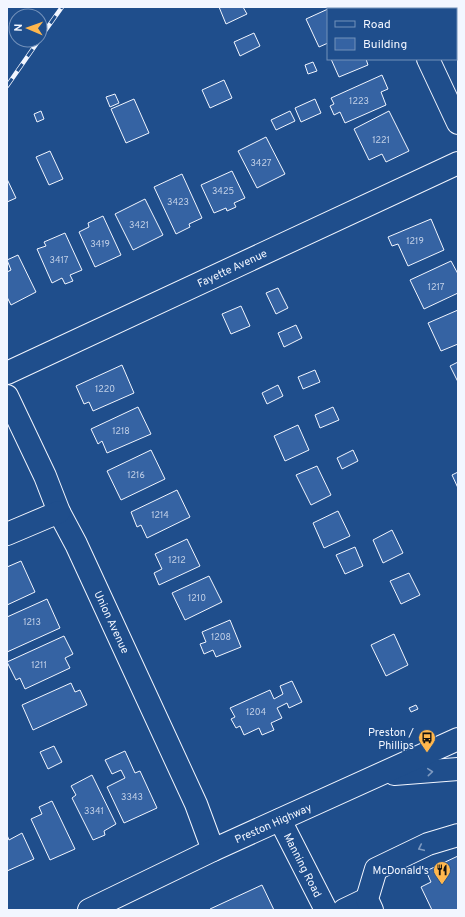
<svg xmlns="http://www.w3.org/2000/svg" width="465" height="917" font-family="Overpass,sans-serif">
	<rect width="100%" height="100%" fill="#1f4e8c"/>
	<!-- building -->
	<g fill="#3563a3" stroke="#f2f6ff">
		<path d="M219,7h24l4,7 -21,10z"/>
		<path d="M328,9v34l-9,4 -13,-28z"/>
		<path d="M254,33l6,13 -20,10 -6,-14z"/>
		<path d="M331,59h35l2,6 -29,12z"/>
		<path d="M313,62l4,9 -9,3 -3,-9z"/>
		<path d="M382,75l6,14 -7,3 5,13 -41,18 -5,-11 -6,3 -4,-9 4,-2 -3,-6z"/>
		<path d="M224,80l8,18 -22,10 -8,-18z"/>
		<path d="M115,94l4,9 -9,4 -4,-10z"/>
		<path d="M134,99l15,34 -23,10 -15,-34z"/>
		<path d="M315,99l6,14 -20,9 -6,-14z"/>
		<path d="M41,111l3,8 -7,3 -3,-8z"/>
		<path d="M290,111l5,10 -19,9 -5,-10z"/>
		<path d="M389,111l20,40 -23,11 -4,-8 -13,6 -15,-31z"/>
		<path d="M266,137l19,37 -28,14 -19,-37z"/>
		<path d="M50,151l13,28 -14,6 -13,-28z"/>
		<path d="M232,171l13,27 -11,5 2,4 -9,4 -1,-3 -12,5 -13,-28z"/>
		<path d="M182,174l20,44 -13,6 1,3 -14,7 -22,-47z"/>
		<path d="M7,179l9,19 -9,4z"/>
		<path d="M145,199l18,36 -30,15 -18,-36z"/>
		<path d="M103,216l18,39 -26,12 -16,-35 10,-5 -1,-4z"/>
		<path d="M431,219l13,31 -36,16 -10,-22 -6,2 -4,-9z"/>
		<path d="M65,233l17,37 -12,5 3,6 -8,3 -3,-6 -10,5 -15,-34 9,-3 -2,-4z"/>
		<path d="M18,255l18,37 -25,13 -4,-8v-25l4,-2 -4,-10z"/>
		<path d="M451,261l7,13v19l-34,16 -14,-29z"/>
		<path d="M278,288l10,20 -12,6 -10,-21z"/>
		<path d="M241,306l9,20 -19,8 -9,-20z"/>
		<path d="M458,310v34l-17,7 -13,-28z"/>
		<path d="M296,325l6,13 -18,9 -6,-14z"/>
		<path d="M458,362v20l-8,-16z"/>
		<path d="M122,365l12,28 -41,18 -4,-9 -5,2 -8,-18z"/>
		<path d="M315,370l5,12 -17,7 -5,-12z"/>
		<path d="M278,385l5,11 -16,8 -5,-11z"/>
		<path d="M138,407l13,27 -44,19 -5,-12 -4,3 -7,-15z"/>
		<path d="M333,407l6,13 -19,8 -5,-13z"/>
		<path d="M298,425l11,25 -24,11 -11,-25z"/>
		<path d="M151,450l14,29 -44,21 -14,-29z"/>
		<path d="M353,450l5,11 -16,8 -5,-11z"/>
		<path d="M317,466l14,29 -20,10 -15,-30z"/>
		<path d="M458,472v16l-6,-13z"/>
		<path d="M177,490l13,27 -43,21 -6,-13 -4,2 -6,-15z"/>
		<path d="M338,511l12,25 -26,12 -11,-25z"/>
		<path d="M392,530l11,23 -20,10 -10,-23z"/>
		<path d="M187,539l13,27 -41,19 -5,-12 8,-4 -7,-15z"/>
		<path d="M355,547l8,19 -18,8 -9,-19z"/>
		<path d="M21,561l14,31 -28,13v-38z"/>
		<path d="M409,573l11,22 -19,9 -11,-23z"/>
		<path d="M209,576l13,26 -37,18 -13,-27z"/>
		<path d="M47,599l13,29 -53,24v-35z"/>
		<path d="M230,620l11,27 -25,10 -3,-7 -9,4 -4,-10 6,-2 -4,-10z"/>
		<path d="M394,634l14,31 -22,11 -15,-31z"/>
		<path d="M64,636l9,18 -8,4 5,10 -45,21 -5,-11 -4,2 -9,-18z"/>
		<path d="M292,681l10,21 -13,6 -2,-5 -10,5 5,10 -11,5 3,7 -12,5 -3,-7 -15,7 -4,-9 -4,2 -5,-9 4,-2 -5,-9 40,-18 4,9 9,-5 -3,-8z"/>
		<path d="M71,683l4,9 5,-2 7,15 -54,25 -11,-25z"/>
		<path d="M416,705l2,4 -7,3 -2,-4z"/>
		<path d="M54,746l8,16 -14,7 -8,-17z"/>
		<path d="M125,751l10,22 5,-2 17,37 -33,15 -17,-36 18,-9 -4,-8 -9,4 -7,-14z"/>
		<path d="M92,775l24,49 -12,7 1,4 -12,5 -21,-42 4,-3 -5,-9z"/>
		<path d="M52,801l23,48 -25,11 -19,-41 11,-5 -3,-7z"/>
		<path d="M22,833l12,26 -27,12v-36l2,5z"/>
		<path d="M458,856v54h-26l-11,-23 10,-5 -5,-11z"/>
		<path d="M262,885l12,25h-63l-1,-1z"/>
	</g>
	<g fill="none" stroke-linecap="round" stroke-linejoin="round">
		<defs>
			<g id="minor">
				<path d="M405,7v2"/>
				<path d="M428,59l30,64"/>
				<path d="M7,373l451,-210"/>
				<path d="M7,396l38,80 14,36 17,32 120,260 17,46"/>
				<path d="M7,534l52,-22"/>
				<path d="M280,820l46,90"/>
				<path d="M344,910l23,-11"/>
				<path d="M372,910l-5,-11 9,-30 52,-25 30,-9"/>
			</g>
			<g id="major">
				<path d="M394,774l64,-5"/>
				<path d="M89,910l124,-60 245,-111"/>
			</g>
		</defs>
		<!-- minor casing -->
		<use href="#minor" stroke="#f2f6ff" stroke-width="24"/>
		<!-- major casing -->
		<use href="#major" stroke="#f2f6ff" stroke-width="24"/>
		<!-- minor -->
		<use href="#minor" stroke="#1f4e8c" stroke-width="22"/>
		<!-- major -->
		<use href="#major" stroke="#1f4e8c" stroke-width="22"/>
		<defs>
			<g id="rail">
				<path d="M40,38l22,-31"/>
				<path d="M7,86l32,-46"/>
			</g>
		</defs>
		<!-- rail casing -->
		<use href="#rail" stroke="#f2f6ff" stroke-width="4.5"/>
		<!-- rail -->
		<use href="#rail" stroke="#1f4e8c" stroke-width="3" stroke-dasharray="9" stroke-linecap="butt"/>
	</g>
	<!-- one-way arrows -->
	<defs><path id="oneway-chevron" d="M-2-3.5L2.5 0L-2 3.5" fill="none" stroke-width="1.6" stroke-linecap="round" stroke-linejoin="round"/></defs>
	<g stroke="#7e9ac0">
		<use href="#oneway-chevron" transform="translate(430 772) rotate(-5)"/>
		<use href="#oneway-chevron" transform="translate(421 848) rotate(155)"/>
	</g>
	<!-- icons -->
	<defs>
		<symbol id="bus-pin" viewBox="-11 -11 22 30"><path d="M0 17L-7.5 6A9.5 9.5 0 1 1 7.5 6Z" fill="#ffb74d" stroke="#1f4e8c"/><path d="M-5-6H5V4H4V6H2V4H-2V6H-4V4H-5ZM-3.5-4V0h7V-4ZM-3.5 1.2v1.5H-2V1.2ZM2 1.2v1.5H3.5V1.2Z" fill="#111"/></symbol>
		<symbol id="restaurant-pin" viewBox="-11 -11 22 30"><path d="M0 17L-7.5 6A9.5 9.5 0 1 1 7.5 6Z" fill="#ffb74d" stroke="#1f4e8c"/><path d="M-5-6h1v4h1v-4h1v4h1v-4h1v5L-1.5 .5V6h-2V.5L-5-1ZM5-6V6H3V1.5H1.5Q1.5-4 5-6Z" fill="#111"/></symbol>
	</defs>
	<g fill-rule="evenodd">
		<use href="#bus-pin" x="417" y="728" width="20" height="27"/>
		<use href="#restaurant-pin" x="432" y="860" width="20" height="27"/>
	</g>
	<g text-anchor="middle" stroke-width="3" stroke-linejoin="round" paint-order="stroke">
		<!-- number labels -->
		<g font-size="9" fill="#c3d1e8">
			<text x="359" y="104">1223</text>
			<text x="381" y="143">1221</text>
			<text x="261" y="166">3427</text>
			<text x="223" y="194">3425</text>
			<text x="178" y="205">3423</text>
			<text x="139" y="228">3421</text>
			<text x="415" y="244">1219</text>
			<text x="100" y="247">3419</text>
			<text x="59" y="263">3417</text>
			<text x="436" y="290">1217</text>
			<text x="105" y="392">1220</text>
			<text x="121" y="434">1218</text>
			<text x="136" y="478">1216</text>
			<text x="160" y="518">1214</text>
			<text x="177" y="563">1212</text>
			<text x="197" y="601">1210</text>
			<text x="32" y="625">1213</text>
			<text x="221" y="640">1208</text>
			<text x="39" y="668">1211</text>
			<text x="256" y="715">1204</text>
			<text x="132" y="800">3343</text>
			<text x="94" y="814">3341</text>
		</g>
		<!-- street labels -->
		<g font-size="11" fill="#f2f6ff" stroke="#1f4e8c">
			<text transform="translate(232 268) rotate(-25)" y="4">Fayette Avenue</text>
			<text transform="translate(112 622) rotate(65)" y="4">Union Avenue</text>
			<text transform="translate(273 823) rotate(-24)" y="4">Preston Highway</text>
			<text transform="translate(303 865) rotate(63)" y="4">Manning Road</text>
		</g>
		<!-- poi labels -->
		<g font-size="11" fill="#f2f6ff" stroke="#1f4e8c" text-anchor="end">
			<text x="414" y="736">Preston /<tspan x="414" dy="13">Phillips</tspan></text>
			<text x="429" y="874">McDonald's</text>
		</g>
	</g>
	<!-- border -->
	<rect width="465" height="917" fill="none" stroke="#f2f6ff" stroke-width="16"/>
	<!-- legend -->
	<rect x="327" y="8" width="130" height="52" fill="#1f4e8c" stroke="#7391ba"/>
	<rect x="335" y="21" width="20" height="6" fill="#1f4e8c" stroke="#7391ba"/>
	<text x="363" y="28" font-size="12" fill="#f2f6ff">Road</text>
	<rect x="335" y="38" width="20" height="12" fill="#3563a3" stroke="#7391ba"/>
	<text x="363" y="48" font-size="12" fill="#f2f6ff">Building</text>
	<!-- north arrow -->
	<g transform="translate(28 28) rotate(272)"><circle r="19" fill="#1f4e8c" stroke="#7391ba"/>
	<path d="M0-3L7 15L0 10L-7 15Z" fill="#ffb74d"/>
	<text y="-6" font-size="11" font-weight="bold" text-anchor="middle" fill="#f2f6ff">N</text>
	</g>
</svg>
